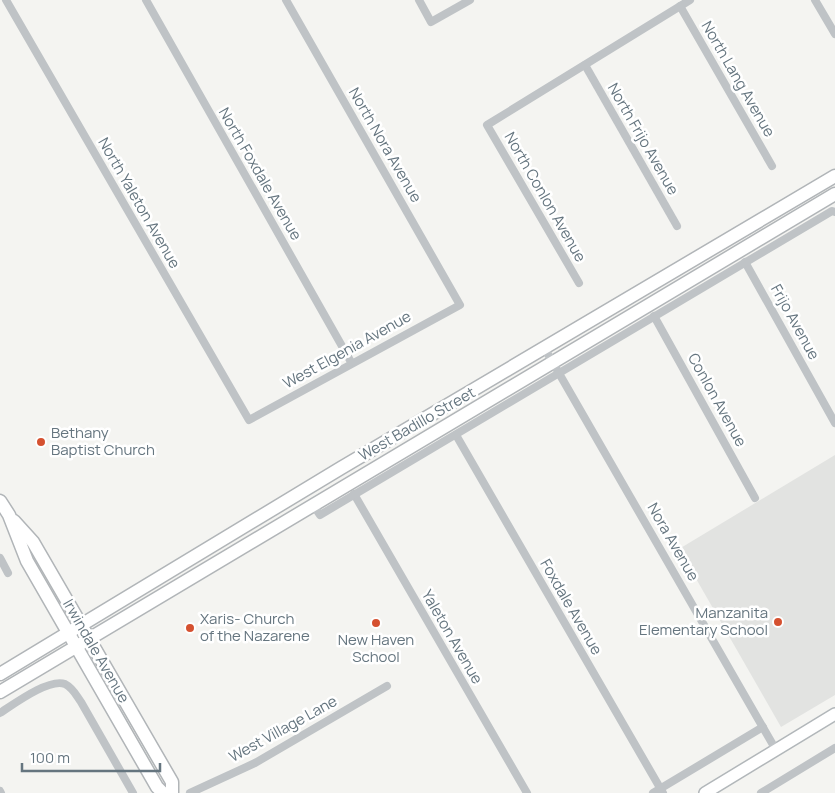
<svg xmlns="http://www.w3.org/2000/svg" width="835" height="793" font-family="Manrope,sans-serif">
	<rect width="100%" height="100%" fill="#f4f4f1"/>
	<!-- built -->
	<path fill="#e2e3e1" d="M835,455v240l-54,32 -102,-178z"/>
	<g fill="none" stroke-linecap="round" stroke-linejoin="round">
		<defs>
			<path id="secondary" d="M705,793l130,-79"/>
			<g id="primary">
				<path d="M0,501l9,14 18,46 130,226 6,6"/>
				<path d="M14,521l19,21 139,240v11"/>
				<path d="M0,674l341,-206 494,-292"/>
				<path d="M0,692l835,-498"/>
			</g>
		</defs>
		<!-- secondary casing -->
		<use href="#secondary" stroke="#b2b7ba" stroke-width="14"/>
		<!-- primary casing -->
		<use href="#primary" stroke="#b1b5b8" stroke-width="15"/>
		<!-- street -->
		<g stroke="#bfc3c6" stroke-width="8">
			<path d="M6,0l243,420 211,-115 -174,-305"/>
			<path d="M146,0l205,362"/>
			<path d="M419,0l12,22 39,-22"/>
			<path d="M815,0l20,34"/>
			<path d="M680,6l92,160"/>
			<path d="M585,65l92,161"/>
			<path d="M745,262l90,161"/>
			<path d="M579,283l-92,-158 203,-125"/>
			<path d="M654,316l101,182"/>
			<path d="M545,349l231,401"/>
			<path d="M456,435l207,358"/>
			<path d="M354,494l173,299"/>
			<path d="M314,506l6,9 512,-304 3,1"/>
			<path d="M0,558l8,15"/>
			<path d="M0,713c14,-9 49,-35 65,-29 8,4 11,11 16,18l52,91"/>
			<path d="M0,791l1,2"/>
			<path d="M190,793l65,-30 132,-77"/>
			<path d="M653,793l110,-66"/>
			<path d="M761,793l74,-45"/>
		</g>
		<!-- secondary -->
		<use href="#secondary" stroke="#fff" stroke-width="11"/>
		<!-- primary -->
		<use href="#primary" stroke="#fff" stroke-width="12"/>
	</g>
	<!-- markers -->
	<g fill="#d55130" stroke="#fff" stroke-width="2">
		<circle cx="41" cy="442" r="5"/>
		<circle cx="778" cy="622" r="5"/>
		<circle cx="376" cy="623" r="5"/>
		<circle cx="190" cy="628" r="5"/>
	</g>
	<g text-anchor="middle" stroke-width="5" stroke-linejoin="round" paint-order="stroke">
		<!-- street labels -->
		<g font-size="15" fill="#65757f" stroke="#fff">
			<text transform="translate(738 79) rotate(60)" y="5">North Lang Avenue</text>
			<text transform="translate(643 139) rotate(60)" y="5">North Frijo Avenue</text>
			<text transform="translate(385 145) rotate(60)" y="5">North Nora Avenue</text>
			<text transform="translate(260 174) rotate(60)" y="5">North Foxdale Avenue</text>
			<text transform="translate(545 197) rotate(60)" y="5">North Conlon Avenue</text>
			<text transform="translate(139 203) rotate(60)" y="5">North Yaleton Avenue</text>
			<text transform="translate(795 322) rotate(61)" y="5">Frijo Avenue</text>
			<text transform="translate(347 350) rotate(-29)" y="5">West Elgenia Avenue</text>
			<text transform="translate(717 400) rotate(61)" y="5">Conlon Avenue</text>
			<text transform="translate(417 424) rotate(-30)" y="5">West Badillo Street</text>
			<text transform="translate(673 542) rotate(60)" y="5">Nora Avenue</text>
			<text transform="translate(571 607) rotate(60)" y="5">Foxdale Avenue</text>
			<text transform="translate(452 637) rotate(60)" y="5">Yaleton Avenue</text>
			<text transform="translate(96 651) rotate(60)" y="5">Irwindale Avenue</text>
			<text transform="translate(283 729) rotate(-29)" y="5">West Village Lane</text>
		</g>
		<!-- poi labels -->
		<g font-size="15" fill="#65757f" stroke="#fff" text-anchor="start">
			<text x="51" y="438">Bethany<tspan x="51" dy="17">Baptist Church</tspan></text>
			<text x="768" y="618" text-anchor="end">Manzanita<tspan x="768" dy="17">Elementary School</tspan></text>
			<text x="200" y="624">Xaris- Church<tspan x="200" dy="17">of the Nazarene</tspan></text>
			<text x="376" y="645" text-anchor="middle">New Haven<tspan x="376" dy="17">School</tspan></text>
		</g>
	</g>
	<!-- scale -->
	<path d="M22 763v8h138v-8" fill="none" stroke="#65757f" stroke-width="2.5"/>
	<text x="30" y="763" font-size="15" fill="#65757f" stroke="#ffffff" stroke-width="4" paint-order="stroke">100 m</text>
</svg>
